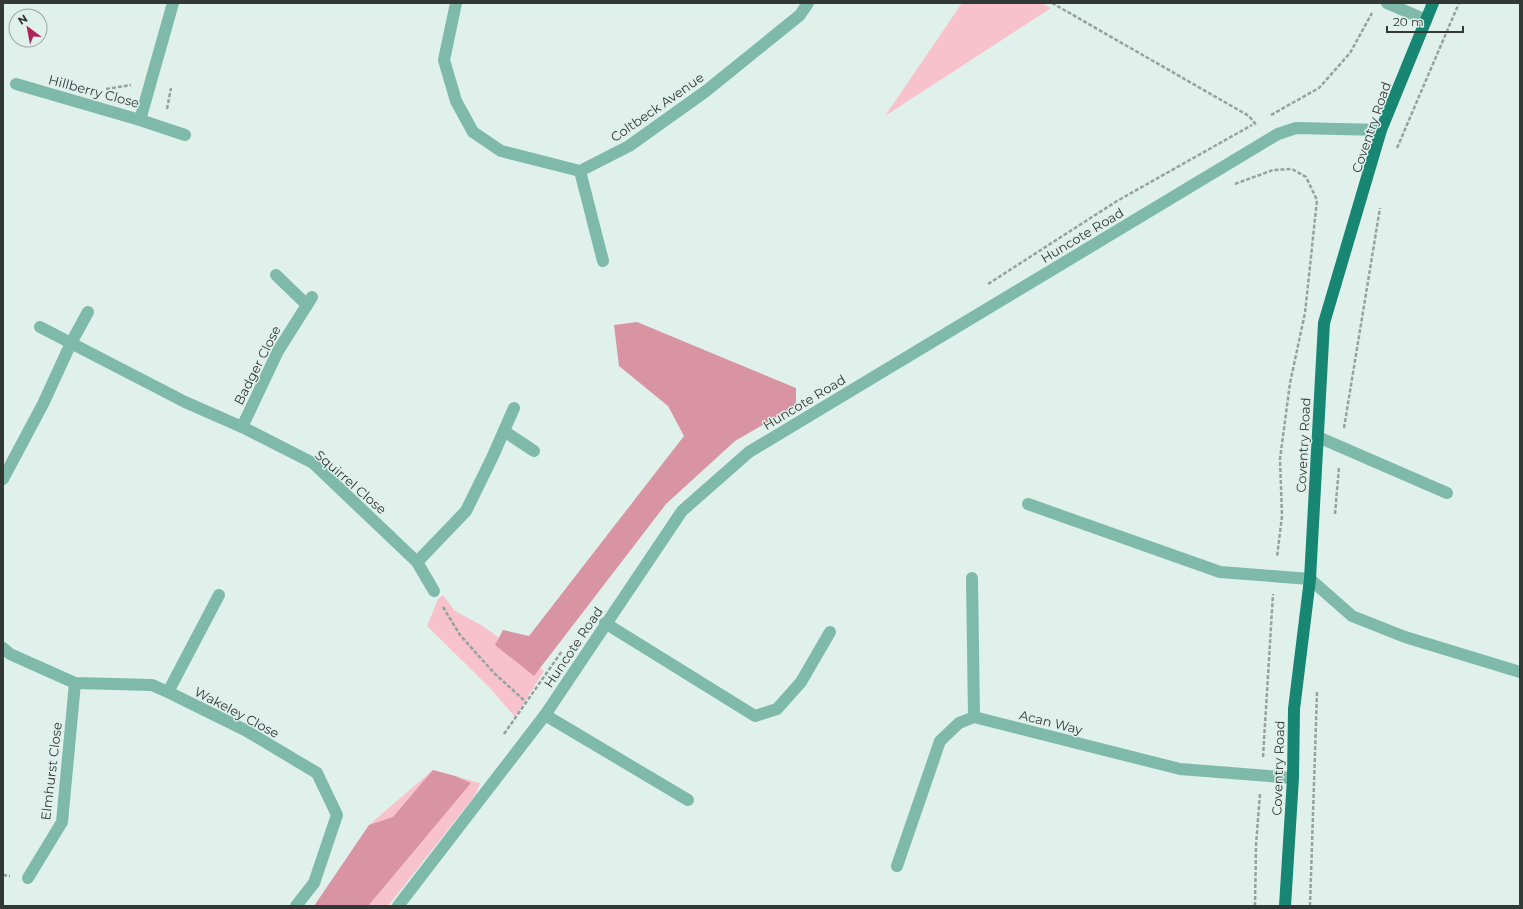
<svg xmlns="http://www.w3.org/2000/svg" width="1523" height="909" font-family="Montserrat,sans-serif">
	<rect width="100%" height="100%" fill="#e0f1ec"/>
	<!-- green -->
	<g fill="#f8c2cd">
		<path d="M962,3h80l9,5 -166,108z"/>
		<path d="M443,595l12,16 28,15 61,45 -29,46 -26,-30 -62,-61 11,-27z"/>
		<path d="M433,770l47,13 -4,11 -88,112h-74l27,-35 28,-46z"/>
	</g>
	<!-- forest -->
	<g fill="#d994a4">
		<path d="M637,322l159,66v18l-61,35 -69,63 -132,172 -39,-31 8,-15 26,6 155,-200 -16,-30 -49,-40 -5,-41z"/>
		<path d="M433,770l22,6 16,7 -103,123h-54l55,-81 24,-8z"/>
	</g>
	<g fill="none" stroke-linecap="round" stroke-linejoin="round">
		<!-- path -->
		<g stroke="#95a29e" stroke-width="2.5" stroke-dasharray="4 2" stroke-linecap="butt">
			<path d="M1052,3l197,113 8,10"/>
			<path d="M106,89l25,-4"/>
			<path d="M167,109l4,-21"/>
			<path d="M1271,115l48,-27 31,-35 22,-40"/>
			<path d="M1397,148l62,-145"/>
			<path d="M1235,184l38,-14 19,-1 14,8 11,23 -12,113 -15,70 -10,76 2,57 -5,41"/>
			<path d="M988,284l129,-83 135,-76"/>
			<path d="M1344,428l36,-220"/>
			<path d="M1335,514l4,-47"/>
			<path d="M443,607l17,28 34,38 32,29"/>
			<path d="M504,734l58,-83"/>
			<path d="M1263,757l10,-163"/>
			<path d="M3,875l7,1"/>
			<path d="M1255,906l1,-61 4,-51"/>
			<path d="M1310,906l7,-214"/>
		</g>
		<!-- minor -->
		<g stroke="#7eb9aa" stroke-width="12">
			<path d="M456,3l-12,57 12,41 17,31 28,19 79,20 49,-25 77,-55 94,-76 8,-12"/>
			<path d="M1387,3l39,17"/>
			<path d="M16,84l124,36 33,-117"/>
			<path d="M140,120l45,15"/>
			<path d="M580,171l23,90"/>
			<path d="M276,275l31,30"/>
			<path d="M40,327l145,75 57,25 71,36 104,99 49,-51 26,-53 22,-50"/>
			<path d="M242,427l36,-76 34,-54"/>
			<path d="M504,431l30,20"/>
			<path d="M1318,437l129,56"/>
			<path d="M3,479l40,-75 28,-61 17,-31"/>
			<path d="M1028,504l192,68 90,7 42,37 53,21 115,35"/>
			<path d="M417,562l17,29"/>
			<path d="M972,578l2,139"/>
			<path d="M605,623l150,93 22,-7 24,-27 29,-50"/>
			<path d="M3,648l7,6 65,29 77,2 16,7 77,38 72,43 20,42 -23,68 -18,23"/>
			<path d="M168,692l51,-97"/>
			<path d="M545,715l143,85"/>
			<path d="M897,866l43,-125 19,-18 15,-6 206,52 113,9"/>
			<path d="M28,878l34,-56 13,-139"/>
			<path d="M398,906l147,-191 137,-204 67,-59 529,-318 18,-6 85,2"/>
		</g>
		<!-- major -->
		<path stroke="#178672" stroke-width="12" d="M1285,906l8,-128 1,-69 16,-130 14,-256 57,-193 52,-127"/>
	</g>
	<g text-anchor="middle" stroke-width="3" stroke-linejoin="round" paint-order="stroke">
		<!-- street labels -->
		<g font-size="13" fill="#313836" stroke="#e0f1ec">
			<text transform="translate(94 91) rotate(15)" y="5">Hillberry Close</text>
			<text transform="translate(657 107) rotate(-35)" y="5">Coltbeck Avenue</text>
			<text transform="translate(1371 127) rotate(-71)" y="5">Coventry Road</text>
			<text transform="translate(1082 235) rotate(-31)" y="5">Huncote Road</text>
			<text transform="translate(257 365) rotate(-63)" y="5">Badger Close</text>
			<text transform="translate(804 402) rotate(-31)" y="5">Huncote Road</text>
			<text transform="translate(1303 445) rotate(-87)" y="5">Coventry Road</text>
			<text transform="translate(351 482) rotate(41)" y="5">Squirrel Close</text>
			<text transform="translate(573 647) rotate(-56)" y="5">Huncote Road</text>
			<text transform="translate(237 712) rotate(28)" y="5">Wakeley Close</text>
			<text transform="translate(1051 722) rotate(14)" y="5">Acan Way</text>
			<text transform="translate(1278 768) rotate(-88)" y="5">Coventry Road</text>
			<text transform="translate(51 771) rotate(-83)" y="5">Elmhurst Close</text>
		</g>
	</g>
	<!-- border -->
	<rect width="1523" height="909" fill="none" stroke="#313836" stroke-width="8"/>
	<!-- north arrow -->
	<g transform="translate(28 28) rotate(328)"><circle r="19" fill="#e0f1ec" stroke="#9aa7a3"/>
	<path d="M0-3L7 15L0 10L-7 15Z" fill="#b02158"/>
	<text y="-6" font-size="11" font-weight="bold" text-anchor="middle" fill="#313836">N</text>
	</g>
	<!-- scale -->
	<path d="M1387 26v6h76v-6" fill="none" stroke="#313836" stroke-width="2"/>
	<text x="1393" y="26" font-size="12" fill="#313836" stroke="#e0f1ec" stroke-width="3" paint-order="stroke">20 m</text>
</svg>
